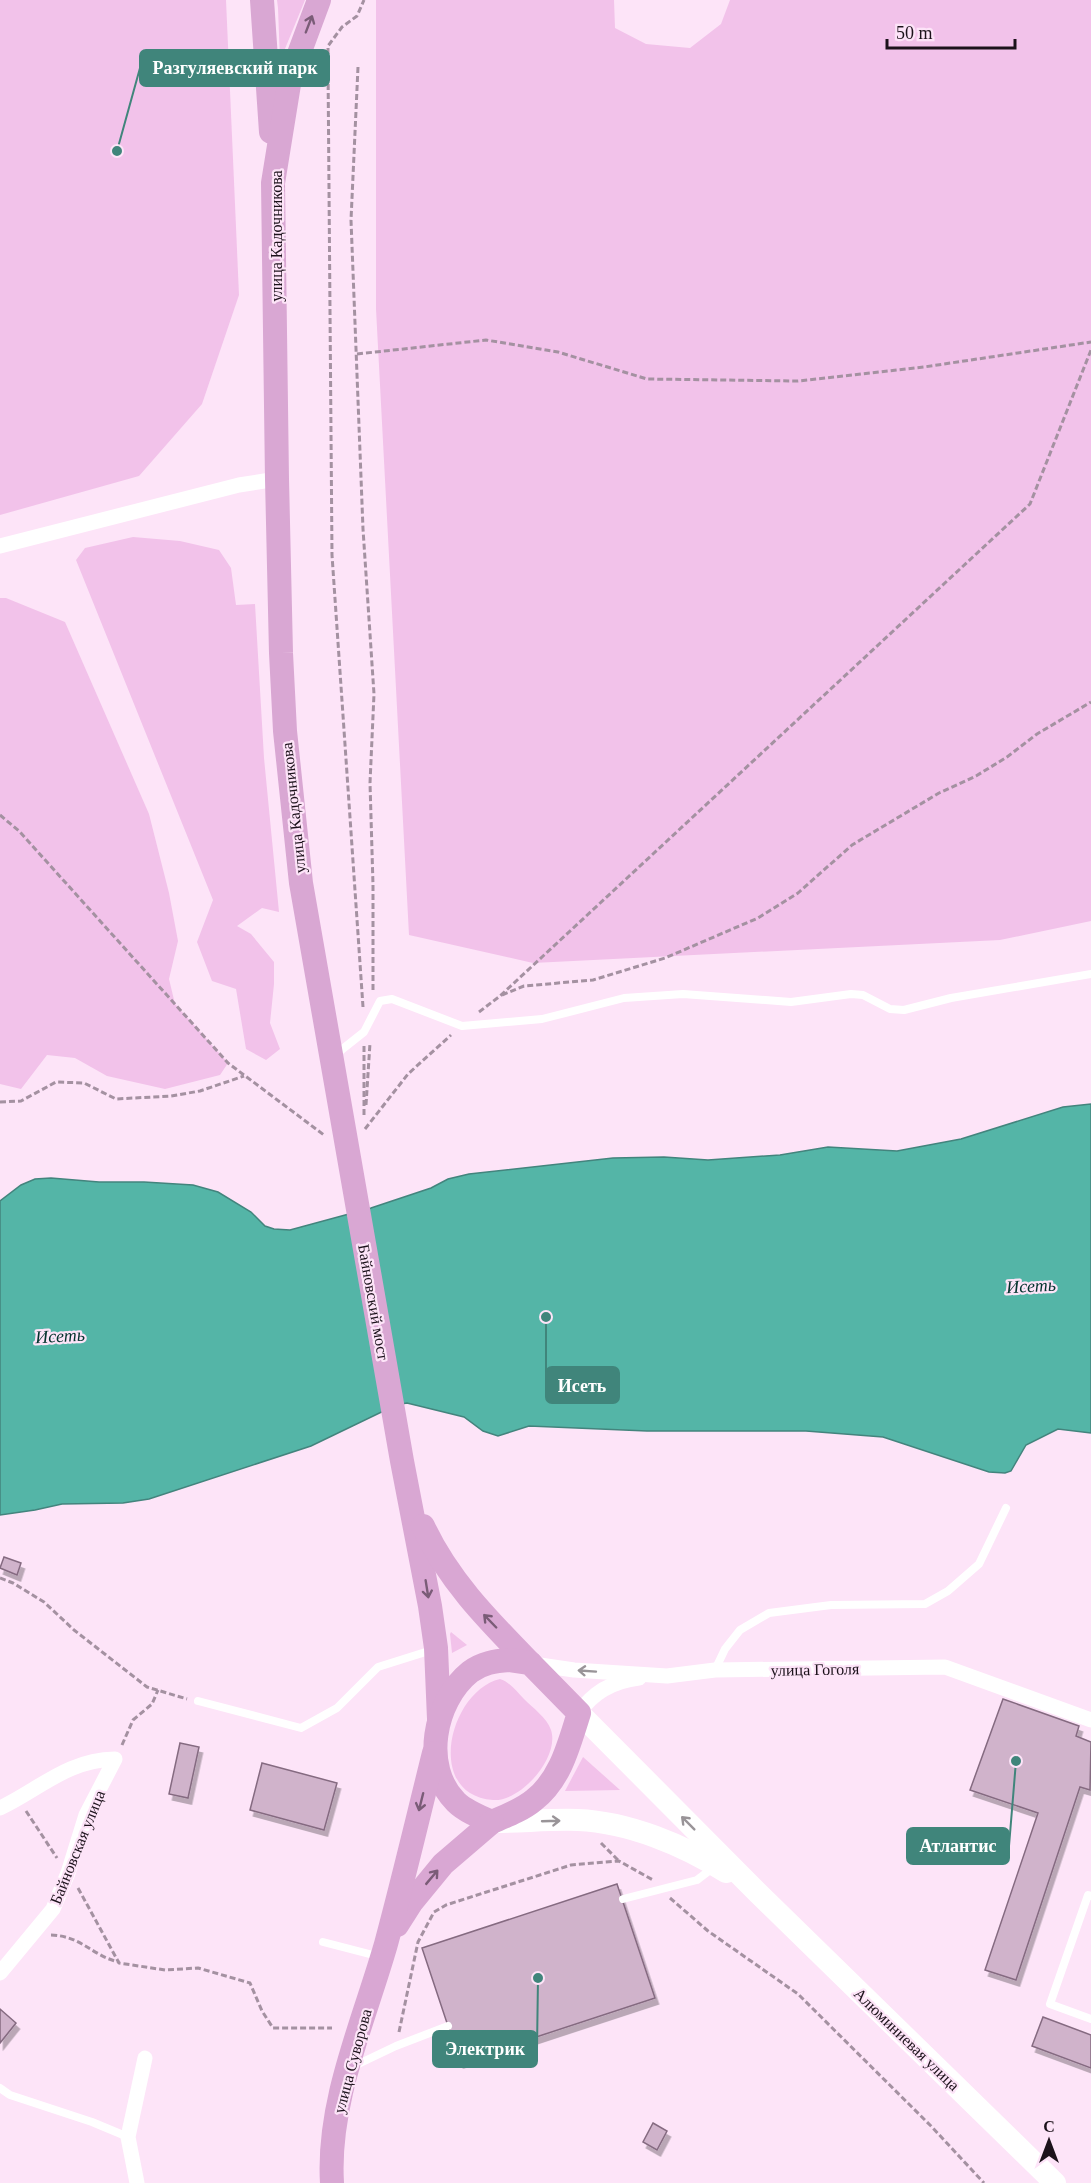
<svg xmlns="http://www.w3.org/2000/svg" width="1091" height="2183" font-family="'Times New Roman',serif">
	<defs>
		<filter id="shadow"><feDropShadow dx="3.5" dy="6" stdDeviation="0" flood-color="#0004"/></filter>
	</defs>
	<rect width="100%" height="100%" fill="#fde4f8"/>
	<!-- green -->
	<g fill="#f2c2ea">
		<path d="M0,0h226l13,295 -37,109 -63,72 -139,39z"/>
		<path d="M277,0h28l-25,61 -2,-53z"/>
		<path d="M376,0h238l1,28 31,16 44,4 31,-24 9,-24h361v921l-91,19 -467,23 -124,-28 -33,-626z"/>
		<path d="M133,537l47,4 39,9 12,18 5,37 19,-1 9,154 15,154 -17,-4 -25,18 14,8 23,28v22l-4,39 10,26 -14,11 -20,-11 -10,-60 -24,-8 -15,-39 16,-42 -137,-340 9,-12z"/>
		<path d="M0,598h6l59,24 84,192 20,79 9,48 -9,38 6,25 53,59 -8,12 -55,14 -58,-13 -32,-18 -28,-3 -26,34 -21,-5z"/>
		<path d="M451,1632l16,13 -15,8 -2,-19z"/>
		<path d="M500,1679c10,3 17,13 24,20 9,9 23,19 27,31 9,27 -30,72 -58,70 -69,-5 -44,-109 7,-121z"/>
		<path d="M583,1757l37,33 -55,1z"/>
	</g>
	<!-- water -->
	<path fill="#54b5a7" stroke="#43847d" stroke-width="1.5" d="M1091,1104v329l-33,-4 -32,16 -15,26 -6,2 -16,-1 -106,-35 -77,-6h-159l-118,-5 -31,10 -15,-5 -19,-14 -57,-14 -11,2 -85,41 -162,53 -26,4 -61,1 -27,6 -35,5v-314l21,-16 14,-6 16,-1 48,4h45l49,3 25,7 33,20 14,14 9,3 16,1 81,-22 60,-20 17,-9 21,-5 144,-16 51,-1 44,3 72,-5 48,-8 69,4 64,-12 102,-32z"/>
	<!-- building -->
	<g fill="#d0b3cb" stroke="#856b81" stroke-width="1.5" filter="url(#shadow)">
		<path d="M4,1557l17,6 -4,12 -17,-7z"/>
		<path d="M1003,1699l76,27 -3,10 15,6 -1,48 -10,-3 -64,193 -31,-10 53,-157 -68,-23z"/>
		<path d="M180,1743l19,4 -11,51 -19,-4z"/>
		<path d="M262,1763l75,20 -13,47 -74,-20z"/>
		<path d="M617,1884l38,114 -195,64 -38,-114z"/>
		<path d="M0,2009l16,14 -16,20z"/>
		<path d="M1043,2017l48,18v33l-59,-22z"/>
		<path d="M653,2123l14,8 -10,19 -14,-8z"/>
	</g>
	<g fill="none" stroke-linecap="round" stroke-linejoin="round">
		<!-- path -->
		<g stroke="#a491a1" stroke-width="3" stroke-dasharray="6 3" stroke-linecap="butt">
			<path d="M358,67l-7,153 12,309 11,165 -4,89 3,102v106"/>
			<path d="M357,354l129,-14 72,12 89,27 151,2 126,-14 167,-25"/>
			<path d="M0,815l19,16 209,232 96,72"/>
			<path d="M502,995l22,-9 69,-6 72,-22 93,-40 40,-25 54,-48 87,-52 37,-17 31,-19 30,-23 54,-32"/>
			<path d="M363,1007l-31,-452 -4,-489v-20l14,-19 15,-11 7,-16"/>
			<path d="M479,1012l21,-16 530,-492 61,-154"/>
			<path d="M364,1046v72"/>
			<path d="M0,1102l21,-1 35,-19 28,1 32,16 55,-3 29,-5 44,-15"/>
			<path d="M366,1105l4,-62"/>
			<path d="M365,1129l43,-55 43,-39"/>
			<path d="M0,1578l13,5 31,19 30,28 73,57 40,12"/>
			<path d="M122,1745l11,-25 19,-16 6,-14"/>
			<path d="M26,1811l31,47"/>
			<path d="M601,1843l18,18"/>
			<path d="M78,1888l41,75 46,7 33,-2 52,15 12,28 11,17h59"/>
			<path d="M670,1898l38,33 90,63 133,132 53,57"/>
			<path d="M51,1935c31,1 41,21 68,27"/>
			<path d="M399,2032l19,-90 16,-30 12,-7 125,-40 48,-4 34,19"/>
		</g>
		<!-- lane -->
		<g stroke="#fff" stroke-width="8">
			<path d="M335,1055l29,-23 16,-31 12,-2 70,27 80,-7 82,-21 59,-4 108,8 60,-8 12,1 27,14 14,1 47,-12 140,-24"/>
			<path d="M715,1670l10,-21 15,-19 29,-17 62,-8 94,-1 23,-13 31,-27 27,-56"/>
			<path d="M198,1701l103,27 36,-20 41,-41 54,-17"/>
			<path d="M1091,1896l-3,-1 -38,109 41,15"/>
			<path d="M623,1899l74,-19 17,-13"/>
			<path d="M323,1942l58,15"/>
			<path d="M352,2067l44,-21 52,-20"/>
			<path d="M0,2088l10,7 82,27 36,15"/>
		</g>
		<!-- street -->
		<g stroke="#fff" stroke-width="15">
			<path d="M0,546l239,-61 38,-6"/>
			<path d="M533,1664l41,6 93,6 48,-6 230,-3 146,53"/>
			<path d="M579,1713c14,-21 35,-32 60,-35"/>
			<path d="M0,1808c40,-19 67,-48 115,-49l-29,56 -18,58 -15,36 -53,64"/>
			<path d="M137,2183l-9,-46 17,-79"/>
		</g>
		<!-- secondary -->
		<g stroke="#fff" stroke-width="22">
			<path d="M579,1713l180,181 296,289"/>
			<path d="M494,1822c28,0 56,-3 84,-2 50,2 106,25 148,52"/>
		</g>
		<!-- primary -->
		<g stroke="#d9a7d3" stroke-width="24">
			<path d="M262,0l9,132"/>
			<path d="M319,0l-29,78 -17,105 4,296 4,174 4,78 16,152 101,578 28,145 6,42 3,71"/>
			<path d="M423,1526c25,54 66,95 107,137"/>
			<path d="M509,1660l21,3 49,50c-10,31 -18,66 -45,87 -12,10 -28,16 -42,22 -12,-5 -27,-11 -36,-20 -35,-35 -22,-101 14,-130 12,-9 25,-11 39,-12z"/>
			<path d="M397,1925l14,-22 32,-39 49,-42"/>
			<path d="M332,2183c-5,-81 32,-162 54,-239 17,-63 32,-127 48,-191"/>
		</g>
	</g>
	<!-- one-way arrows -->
	<defs><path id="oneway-shaft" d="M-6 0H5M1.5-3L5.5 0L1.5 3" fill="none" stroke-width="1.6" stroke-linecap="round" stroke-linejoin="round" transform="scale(1.5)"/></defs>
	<g stroke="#7a5c77">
		<use href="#oneway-shaft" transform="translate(309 24) rotate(-69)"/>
		<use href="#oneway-shaft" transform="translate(427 1589) rotate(81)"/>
		<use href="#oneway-shaft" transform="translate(490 1621) rotate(-134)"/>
		<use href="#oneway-shaft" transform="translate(421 1802) rotate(104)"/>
		<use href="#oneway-shaft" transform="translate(432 1877) rotate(-50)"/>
	</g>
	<g stroke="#999498">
		<use href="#oneway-shaft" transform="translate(587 1671) rotate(-176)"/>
		<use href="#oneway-shaft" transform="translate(551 1821) rotate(-2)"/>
		<use href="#oneway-shaft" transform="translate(688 1823) rotate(-135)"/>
	</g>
	<g text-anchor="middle" stroke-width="4.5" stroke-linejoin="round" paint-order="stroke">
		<!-- street labels -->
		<g font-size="16" fill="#1c121b" stroke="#fde4f8">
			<text transform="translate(276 236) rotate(-90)" y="6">улица Кадочникова</text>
			<text transform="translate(293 808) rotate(-96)" y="6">улица Кадочникова</text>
			<text transform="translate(374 1302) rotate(80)" y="6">Байновский мост</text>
			<text transform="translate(815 1669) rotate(-1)" y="6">улица Гоголя</text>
			<text transform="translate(77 1847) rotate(-68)" y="6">Байновская улица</text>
			<text transform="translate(907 2039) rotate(44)" y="6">Алюминиевая улица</text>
			<text transform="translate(352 2061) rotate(-75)" y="6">улица Суворова</text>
		</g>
		<!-- water labels -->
		<g font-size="18" font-style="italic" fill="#02322c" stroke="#fde4f8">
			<text transform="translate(1031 1286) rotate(-3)" y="6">Исеть</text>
			<text transform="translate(60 1336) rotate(-3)" y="6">Исеть</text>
		</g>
	</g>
	<!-- callouts -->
	<path fill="none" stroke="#40857b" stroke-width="2" d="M117 151L140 68M546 1317L546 1385M1016 1761L1009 1846M538 1978L537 2049"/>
	<g fill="#40857b" stroke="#fde4f8" stroke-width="2">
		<circle cx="117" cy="151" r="6"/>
		<circle cx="546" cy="1317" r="6"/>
		<circle cx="1016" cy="1761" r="6"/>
		<circle cx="538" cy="1978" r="6"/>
	</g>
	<g fill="#40857b" stroke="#40857b" stroke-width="2">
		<rect x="140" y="50" width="189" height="36" rx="6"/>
		<rect x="546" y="1367" width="73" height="36" rx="6"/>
		<rect x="907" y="1828" width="102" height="36" rx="6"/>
		<rect x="433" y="2031" width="104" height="36" rx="6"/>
	</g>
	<g font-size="18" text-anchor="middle" font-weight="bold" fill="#fff">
		<text x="235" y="74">Разгуляевский парк</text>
		<text x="582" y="1392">Исеть</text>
		<text x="958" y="1852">Атлантис</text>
		<text x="485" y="2055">Электрик</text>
	</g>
	<!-- north arrow -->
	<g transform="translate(1049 2141)" stroke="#fde4f8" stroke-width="4.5" paint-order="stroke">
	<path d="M0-4.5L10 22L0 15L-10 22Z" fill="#1c121b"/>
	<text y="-9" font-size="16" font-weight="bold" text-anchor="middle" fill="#1c121b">С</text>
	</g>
	<!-- scale -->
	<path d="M887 39v9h128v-9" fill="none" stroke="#1c121b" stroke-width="3"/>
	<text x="896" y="39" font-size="18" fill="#1c121b" stroke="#fde4f8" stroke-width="4.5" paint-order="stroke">50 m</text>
</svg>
